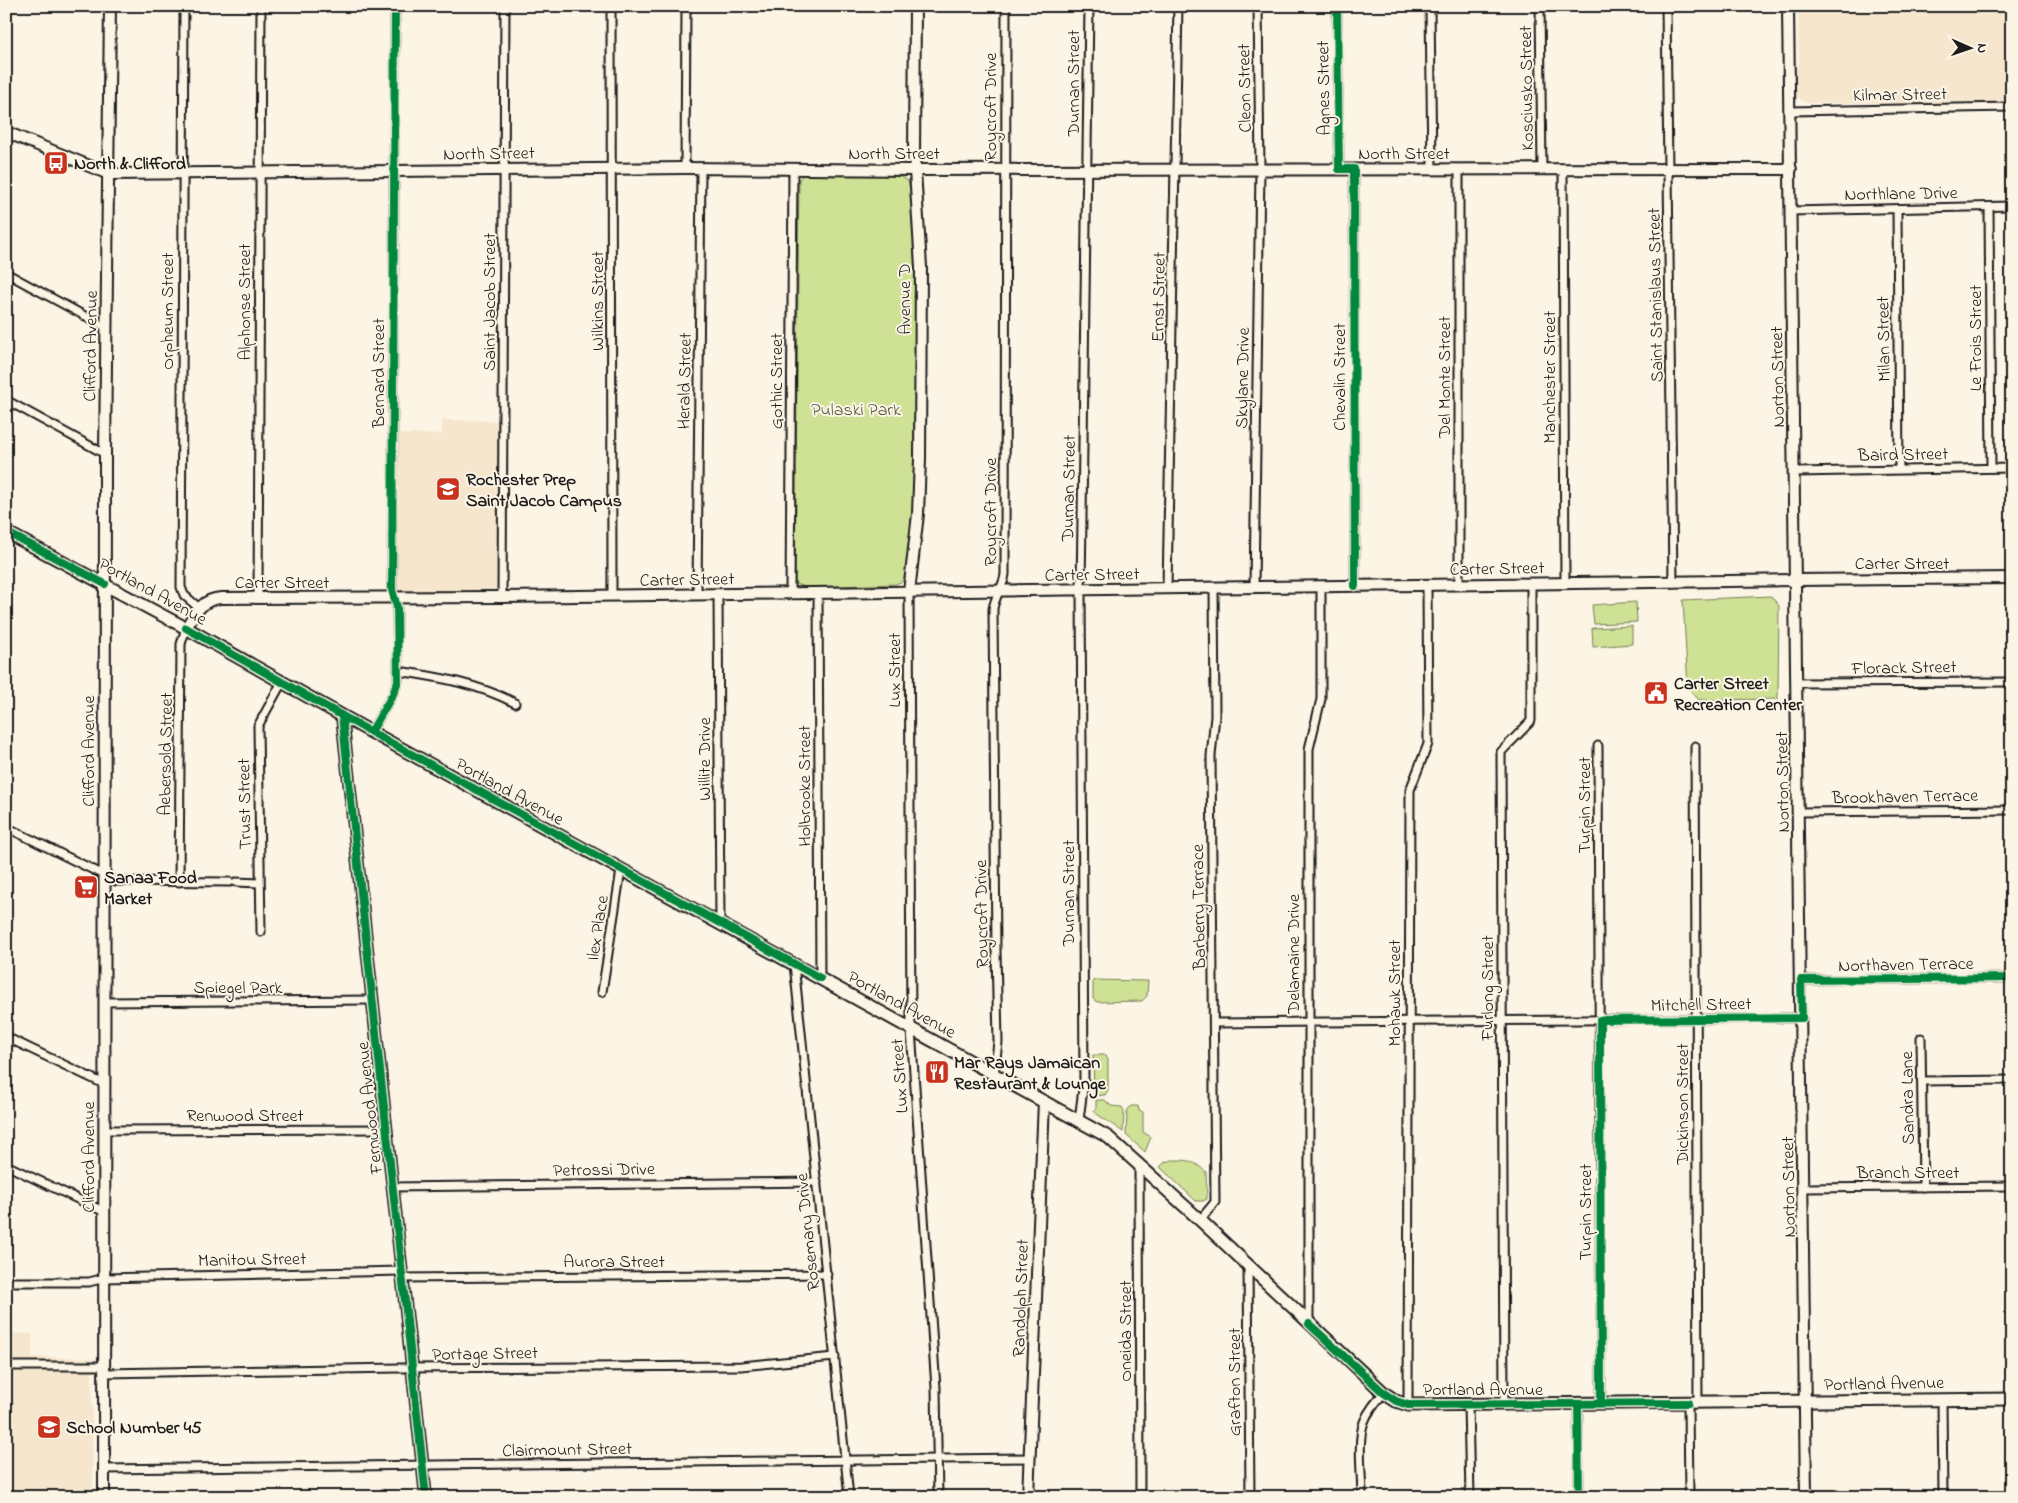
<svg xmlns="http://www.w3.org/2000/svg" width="2018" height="1503" font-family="'Indie Flower',sans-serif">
	<rect width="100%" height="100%" fill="#fcf5e5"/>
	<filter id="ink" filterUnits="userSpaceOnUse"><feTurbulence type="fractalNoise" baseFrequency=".02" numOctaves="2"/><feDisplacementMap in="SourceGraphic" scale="10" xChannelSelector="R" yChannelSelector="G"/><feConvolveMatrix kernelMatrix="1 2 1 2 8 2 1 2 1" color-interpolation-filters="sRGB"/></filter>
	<g filter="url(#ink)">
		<!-- built -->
		<g fill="#f6e6ce">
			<path d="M1798,6h214v96l-207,1 -8,-6 -2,-5v-20l4,-9z"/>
			<path d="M442,420l58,1 -2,29 1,95 -2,3 1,37 -4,7 -92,1 -5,-2 1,-157h44z"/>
			<path d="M6,1333l26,1v23l60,1 1,139h-87z"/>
		</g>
		<!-- green -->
		<g fill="#cee195" stroke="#757e58">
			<path d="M809,174l90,2 9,5 3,11 4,76v226l-9,76 -3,11 -7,3 -90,3 -11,-3 4,-405 4,-4z"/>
			<path d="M1771,596l8,10 -1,93 -79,1 -11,-12 -5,-88z"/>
			<path d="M1636,602l1,20 -43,2 -2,-19z"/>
			<path d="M1632,626v18l-39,3 -1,-19z"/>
			<path d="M1093,980l55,1 -1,15 -5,5 -45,1 -4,-3z"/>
			<path d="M1093,1055h11l4,4v31l-3,5 -11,1z"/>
			<path d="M1096,1100h9l6,6 11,1 2,4 -1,21 -29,-20v-2l2,-1z"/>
			<path d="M1131,1106h7l1,5 4,1v20l8,5 -6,15 -19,-17 1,-24z"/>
			<path d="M1172,1160c18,0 20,0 34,12l1,27 -4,2h-7l-36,-34 5,-5z"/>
		</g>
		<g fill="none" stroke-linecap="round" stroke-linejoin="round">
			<defs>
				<g id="street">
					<path d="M184,6l-3,581 3,8 15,13"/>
					<path d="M611,6l1,590"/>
					<path d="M1337,6l2,163"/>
					<path d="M1430,6l2,162"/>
					<path d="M1540,6l2,163"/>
					<path d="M1666,6l7,577"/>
					<path d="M1790,111l222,-4"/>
					<path d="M685,168l1,-162"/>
					<path d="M1354,169l1,417"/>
					<path d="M1563,169l2,415"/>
					<path d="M1989,207l2,261"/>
					<path d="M1897,209l2,260"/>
					<path d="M1791,211l221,-5"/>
					<path d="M6,273l101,55"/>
					<path d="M6,400l99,54"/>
					<path d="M1795,472l217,-4"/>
					<path d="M1459,585v-416"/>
					<path d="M1254,587l6,-418 -2,-163"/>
					<path d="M1167,588l11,-582"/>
					<path d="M909,592l2,438 25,358 2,109"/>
					<path d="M790,593l3,-424"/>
					<path d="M818,593l2,385"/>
					<path d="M718,594l2,330"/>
					<path d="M697,595l4,-427"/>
					<path d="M502,597l3,-591"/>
					<path d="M258,598l3,-592"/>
					<path d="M398,671c41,6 80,13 117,32"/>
					<path d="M1797,683l215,-1"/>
					<path d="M371,732l22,-38 5,-13 -1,-74 -5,-17 3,-584"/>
					<path d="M1598,746l3,657"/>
					<path d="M1695,746l3,657"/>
					<path d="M1799,812l213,-2"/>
					<path d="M6,827l110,54 114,1"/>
					<path d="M179,882l2,-238 5,-16"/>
					<path d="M236,882l23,1"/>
					<path d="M261,932l-3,-206 24,-44"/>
					<path d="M794,964l55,533"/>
					<path d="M1801,980l211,-2"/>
					<path d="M602,992l19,-122"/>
					<path d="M104,1002l268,-2"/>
					<path d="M1215,1023l587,-5"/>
					<path d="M6,1037l98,47"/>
					<path d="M1921,1038l2,149"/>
					<path d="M994,1075l4,-33 -2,-92 -3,-341c2,-14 11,-23 12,-35l1,-568"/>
					<path d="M1922,1081l90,-1"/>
					<path d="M1079,1120l5,-39 -3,-491 8,-584"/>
					<path d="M104,1130l282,-1"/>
					<path d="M6,1165l99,47"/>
					<path d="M1139,1165l1,332"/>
					<path d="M392,1187l425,-5"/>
					<path d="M1804,1188l208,-2"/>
					<path d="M1200,1220l15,-18 -4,-446 4,-40 -1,-128"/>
					<path d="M1248,1266l2,231"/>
					<path d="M401,1278l426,-4"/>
					<path d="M6,1282h83l16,-4 296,-7"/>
					<path d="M1309,1322v-573l12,-50v-113"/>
					<path d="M6,1366h98"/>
					<path d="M104,1373l296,-5 341,-2 94,-9"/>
					<path d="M1942,1399l1,98"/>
					<path d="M1688,1403l1,94"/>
					<path d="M1468,1404l2,93"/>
					<path d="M1504,1404l-3,-652 30,-31v-137"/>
					<path d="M1578,1404l1,93"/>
					<path d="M1408,1405l2,-615 18,-46 -1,-158"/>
					<path d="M104,1469l926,-11"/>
					<path d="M1362,1497c0,-21 -5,-56 2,-75 4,-11 12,-20 20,-29"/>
				</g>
				<g id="secondary">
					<path d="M1788,6l18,1491"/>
					<path d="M6,132l103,42 576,-6 229,2 877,-1"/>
					<path d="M909,592l9,-78 2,-55 1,-192 -7,-113 1,-148"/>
					<path d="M186,628c9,-15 16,-29 35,-30l281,-1 1294,-17 216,-2"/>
					<path d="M342,716l84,781"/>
					<path d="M104,1497l1,-1043 5,-448"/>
					<path d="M1028,1497l16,-396"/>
				</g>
				<path id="primary" d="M6,532l180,96 185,104 737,405 92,83 184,173 12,8 12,4 604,-6"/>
			</defs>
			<!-- street casing -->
			<use href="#street" stroke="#1c1c1c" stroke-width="11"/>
			<!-- secondary casing -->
			<use href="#secondary" stroke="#1c1c1c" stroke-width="14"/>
			<!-- primary casing -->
			<use href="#primary" stroke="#1c1c1c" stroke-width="15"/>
			<!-- street -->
			<use href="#street" stroke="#fcf5e5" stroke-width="7"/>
			<!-- secondary -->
			<use href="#secondary" stroke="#fcf5e5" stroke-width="10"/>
			<!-- primary -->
			<use href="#primary" stroke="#fcf5e5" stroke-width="11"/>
			<defs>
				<g id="cycleway">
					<path d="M1337,6l2,163h15l1,417"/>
					<path d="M6,532l99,52"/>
					<path d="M186,628l185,104 449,246"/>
					<path d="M342,716l84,781"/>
					<path d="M371,732l22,-38 5,-13 -1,-74 -5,-17 3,-584"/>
					<path d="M1309,1324l75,69 12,8 12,4 280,-2"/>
					<path d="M1601,1403l-1,-383 202,-2 -1,-38 211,-2"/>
					<path d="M1578,1404l1,93"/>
				</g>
			</defs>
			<!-- cycleway casing -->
			<use href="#cycleway" stroke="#fcf5e5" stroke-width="11"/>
			<!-- cycleway -->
			<use href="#cycleway" stroke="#00873e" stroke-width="8"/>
		</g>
	</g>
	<!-- icons -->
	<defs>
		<symbol id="bus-square" viewBox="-11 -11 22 22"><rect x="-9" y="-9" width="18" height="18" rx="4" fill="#c8321e" stroke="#fcf5e5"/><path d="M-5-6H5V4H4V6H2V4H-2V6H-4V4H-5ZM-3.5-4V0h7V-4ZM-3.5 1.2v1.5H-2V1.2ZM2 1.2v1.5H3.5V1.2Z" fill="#fff"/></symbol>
		<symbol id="school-square" viewBox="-11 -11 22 22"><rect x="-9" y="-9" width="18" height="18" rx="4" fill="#c8321e" stroke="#fcf5e5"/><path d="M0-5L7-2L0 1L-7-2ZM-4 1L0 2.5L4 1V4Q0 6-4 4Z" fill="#fff"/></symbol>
		<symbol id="civic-square" viewBox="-11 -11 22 22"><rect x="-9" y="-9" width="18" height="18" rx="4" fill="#c8321e" stroke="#fcf5e5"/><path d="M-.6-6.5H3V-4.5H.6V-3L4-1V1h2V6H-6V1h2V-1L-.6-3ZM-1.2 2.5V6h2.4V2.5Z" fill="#fff"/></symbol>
		<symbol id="supermarket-square" viewBox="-11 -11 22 22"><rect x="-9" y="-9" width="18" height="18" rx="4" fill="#c8321e" stroke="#fcf5e5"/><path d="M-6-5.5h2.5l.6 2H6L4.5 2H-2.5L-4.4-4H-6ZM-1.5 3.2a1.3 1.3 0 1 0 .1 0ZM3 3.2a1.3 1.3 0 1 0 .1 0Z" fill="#fff"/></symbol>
		<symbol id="restaurant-square" viewBox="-11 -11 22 22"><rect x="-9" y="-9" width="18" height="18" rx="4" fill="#c8321e" stroke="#fcf5e5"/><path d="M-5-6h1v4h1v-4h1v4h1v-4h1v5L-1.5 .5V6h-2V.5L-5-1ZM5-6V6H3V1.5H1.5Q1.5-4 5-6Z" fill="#fff"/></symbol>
	</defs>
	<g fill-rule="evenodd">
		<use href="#bus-square" x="42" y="149" width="28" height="28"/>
		<use href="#school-square" x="434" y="475" width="28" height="28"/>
		<use href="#civic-square" x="1642" y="679" width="28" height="28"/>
		<use href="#supermarket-square" x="72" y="873" width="28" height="28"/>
		<use href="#restaurant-square" x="923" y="1058" width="28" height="28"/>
		<use href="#school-square" x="35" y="1413" width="28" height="28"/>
	</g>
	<g text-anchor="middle" stroke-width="4" stroke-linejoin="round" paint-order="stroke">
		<!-- street labels -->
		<g font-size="18" fill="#1c1c1c" stroke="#fcf5e5">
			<text transform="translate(1073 83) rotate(-90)" y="6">Durnan Street</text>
			<text transform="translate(1244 88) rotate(-91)" y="6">Cleon Street</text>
			<text transform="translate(1323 88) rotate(-91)" y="6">Agnes Street</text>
			<text transform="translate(1526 88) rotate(-91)" y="6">Kosciusko Street</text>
			<text transform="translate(1900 94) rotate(-1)" y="6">Kilmar Street</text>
			<text transform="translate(990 107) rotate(-90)" y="6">Roycroft Drive</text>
			<text transform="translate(489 153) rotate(-1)" y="6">North Street</text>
			<text x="894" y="159">North Street</text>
			<text x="1404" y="159">North Street</text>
			<text transform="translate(1901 193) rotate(-1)" y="6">Northlane Drive</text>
			<text transform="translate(1655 295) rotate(-91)" y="6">Saint Stanislaus Street</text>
			<text transform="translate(1158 297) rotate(-89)" y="6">Ernst Street</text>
			<text transform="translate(904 299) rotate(-90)" y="6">Avenue D</text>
			<text transform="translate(597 301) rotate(-90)" y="6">Wilkins Street</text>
			<text transform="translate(244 302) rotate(-90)" y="6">Alphonse Street</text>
			<text transform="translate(489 302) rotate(-90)" y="6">Saint Jacob Street</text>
			<text transform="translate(167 311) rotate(-90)" y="6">Orpheum Street</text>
			<text transform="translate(1975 338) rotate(-90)" y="6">Le Frois Street</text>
			<text transform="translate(1883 339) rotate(-91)" y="6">Milan Street</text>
			<text transform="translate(90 346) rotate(-89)" y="6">Clifford Avenue</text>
			<text transform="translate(378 373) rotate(-90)" y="6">Bernard Street</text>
			<text transform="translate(1339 377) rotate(-90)" y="6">Chevalin Street</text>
			<text transform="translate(1444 377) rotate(-90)" y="6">Del Monte Street</text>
			<text transform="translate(1549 377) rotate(-90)" y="6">Manchester Street</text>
			<text transform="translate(1777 377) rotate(-91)" y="6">Norton Street</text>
			<text transform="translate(1242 378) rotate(-89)" y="6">Skylane Drive</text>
			<text transform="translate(684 381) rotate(-89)" y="6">Herald Street</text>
			<text transform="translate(776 381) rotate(-90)" y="6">Gothic Street</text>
			<text transform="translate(1903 454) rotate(-1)" y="6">Baird Street</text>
			<text transform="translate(1068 488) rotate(-89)" y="6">Durnan Street</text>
			<text transform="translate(990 512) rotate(-90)" y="6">Roycroft Drive</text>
			<text x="1902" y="569">Carter Street</text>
			<text transform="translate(1497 568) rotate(-1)" y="6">Carter Street</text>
			<text transform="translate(1092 574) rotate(-1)" y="6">Carter Street</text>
			<text transform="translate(687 579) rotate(-1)" y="6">Carter Street</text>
			<text x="282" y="588">Carter Street</text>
			<text transform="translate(153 591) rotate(29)" y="6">Portland Avenue</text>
			<text transform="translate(1904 667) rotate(-1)" y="6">Florack Street</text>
			<text transform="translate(894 670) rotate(-90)" y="6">Lux Street</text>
			<text transform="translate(88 751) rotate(-90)" y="6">Clifford Avenue</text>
			<text transform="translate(165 754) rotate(-89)" y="6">Aebersold Street</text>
			<text transform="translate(704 759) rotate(-90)" y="6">Willite Drive</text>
			<text transform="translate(1782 782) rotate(-91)" y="6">Norton Street</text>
			<text transform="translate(804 786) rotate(-90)" y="6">Holbrooke Street</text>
			<text transform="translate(510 791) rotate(29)" y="6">Portland Avenue</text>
			<text transform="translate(1905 796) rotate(-1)" y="6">Brookhaven Terrace</text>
			<text transform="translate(244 804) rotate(-91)" y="6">Trust Street</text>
			<text transform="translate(1584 805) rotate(-90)" y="6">Turpin Street</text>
			<text transform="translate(1068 893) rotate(-90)" y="6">Durnan Street</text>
			<text transform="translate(1198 907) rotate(-91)" y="6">Barberry Terrace</text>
			<text transform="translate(981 914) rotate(-91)" y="6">Roycroft Drive</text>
			<text transform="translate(597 928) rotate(-81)" y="6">Ilex Place</text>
			<text transform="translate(1293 954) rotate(-90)" y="6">Delamaine Drive</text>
			<text transform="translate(1906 964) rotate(-1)" y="6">Northaven Terrace</text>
			<text x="238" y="993">Spiegel Park</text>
			<text transform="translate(1487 988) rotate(-90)" y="6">Furlong Street</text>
			<text transform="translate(1394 993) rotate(-90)" y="6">Mohawk Street</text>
			<text transform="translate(902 1004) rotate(29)" y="6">Portland Avenue</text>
			<text transform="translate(1701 1004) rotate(-1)" y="6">Mitchell Street</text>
			<text transform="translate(899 1076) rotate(-94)" y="6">Lux Street</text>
			<text transform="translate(1907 1098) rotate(-91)" y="6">Sandra Lane</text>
			<text transform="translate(1682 1104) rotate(-90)" y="6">Dickinson Street</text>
			<text transform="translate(369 1108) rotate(-96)" y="6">Fernwood Avenue</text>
			<text x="245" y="1121">Renwood Street</text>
			<text transform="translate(88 1157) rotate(-90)" y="6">Clifford Avenue</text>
			<text transform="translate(604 1169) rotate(-1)" y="6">Petrossi Drive</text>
			<text x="1908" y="1178">Branch Street</text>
			<text transform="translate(1788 1187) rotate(-91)" y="6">Norton Street</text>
			<text transform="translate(1585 1212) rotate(-90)" y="6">Turpin Street</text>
			<text transform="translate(807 1232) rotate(-96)" y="6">Rosemary Drive</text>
			<text transform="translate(252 1259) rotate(-1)" y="6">Manitou Street</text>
			<text x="614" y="1267">Aurora Street</text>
			<text transform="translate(1020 1298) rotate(-88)" y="6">Randolph Street</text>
			<text transform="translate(1125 1331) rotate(-90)" y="6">Oneida Street</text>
			<text transform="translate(485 1353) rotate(-1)" y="6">Portage Street</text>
			<text transform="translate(1234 1382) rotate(-90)" y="6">Grafton Street</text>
			<text transform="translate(1884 1383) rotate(-1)" y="6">Portland Avenue</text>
			<text x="1483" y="1395">Portland Avenue</text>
			<text transform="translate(567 1449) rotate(-1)" y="6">Clairmount Street</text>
		</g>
		<!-- poi labels -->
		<g font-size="18" font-weight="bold" fill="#1c1c1c" stroke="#fcf5e5" text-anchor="start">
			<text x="74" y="169">North &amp; Clifford</text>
			<text x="466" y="485">Rochester Prep<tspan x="466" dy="21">Saint Jacob Campus</tspan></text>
			<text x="1674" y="689">Carter Street<tspan x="1674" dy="21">Recreation Center</tspan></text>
			<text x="104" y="883">Sanaa Food<tspan x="104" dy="21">Market</tspan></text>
			<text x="954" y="1068">Mar Rays Jamaican<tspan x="954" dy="21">Restaurant &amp; Lounge</tspan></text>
			<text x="66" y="1433">School Number 45</text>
		</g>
		<!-- park labels -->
		<g font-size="18" fill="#515740" stroke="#fcf5e5">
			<text x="856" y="415">Pulaski Park</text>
		</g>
	</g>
	<!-- margin -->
	<rect width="2018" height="1503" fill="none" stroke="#fcf5e5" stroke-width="25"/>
	<rect x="12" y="12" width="1993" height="1478" fill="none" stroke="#1c1c1c" stroke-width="2" filter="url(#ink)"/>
	<!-- north arrow -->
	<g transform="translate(1970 48) rotate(92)" stroke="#fcf5e5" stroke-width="4" paint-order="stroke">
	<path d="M0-4L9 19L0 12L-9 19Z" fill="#1c1c1c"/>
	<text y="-8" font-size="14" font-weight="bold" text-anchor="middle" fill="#1c1c1c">N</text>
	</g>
</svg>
